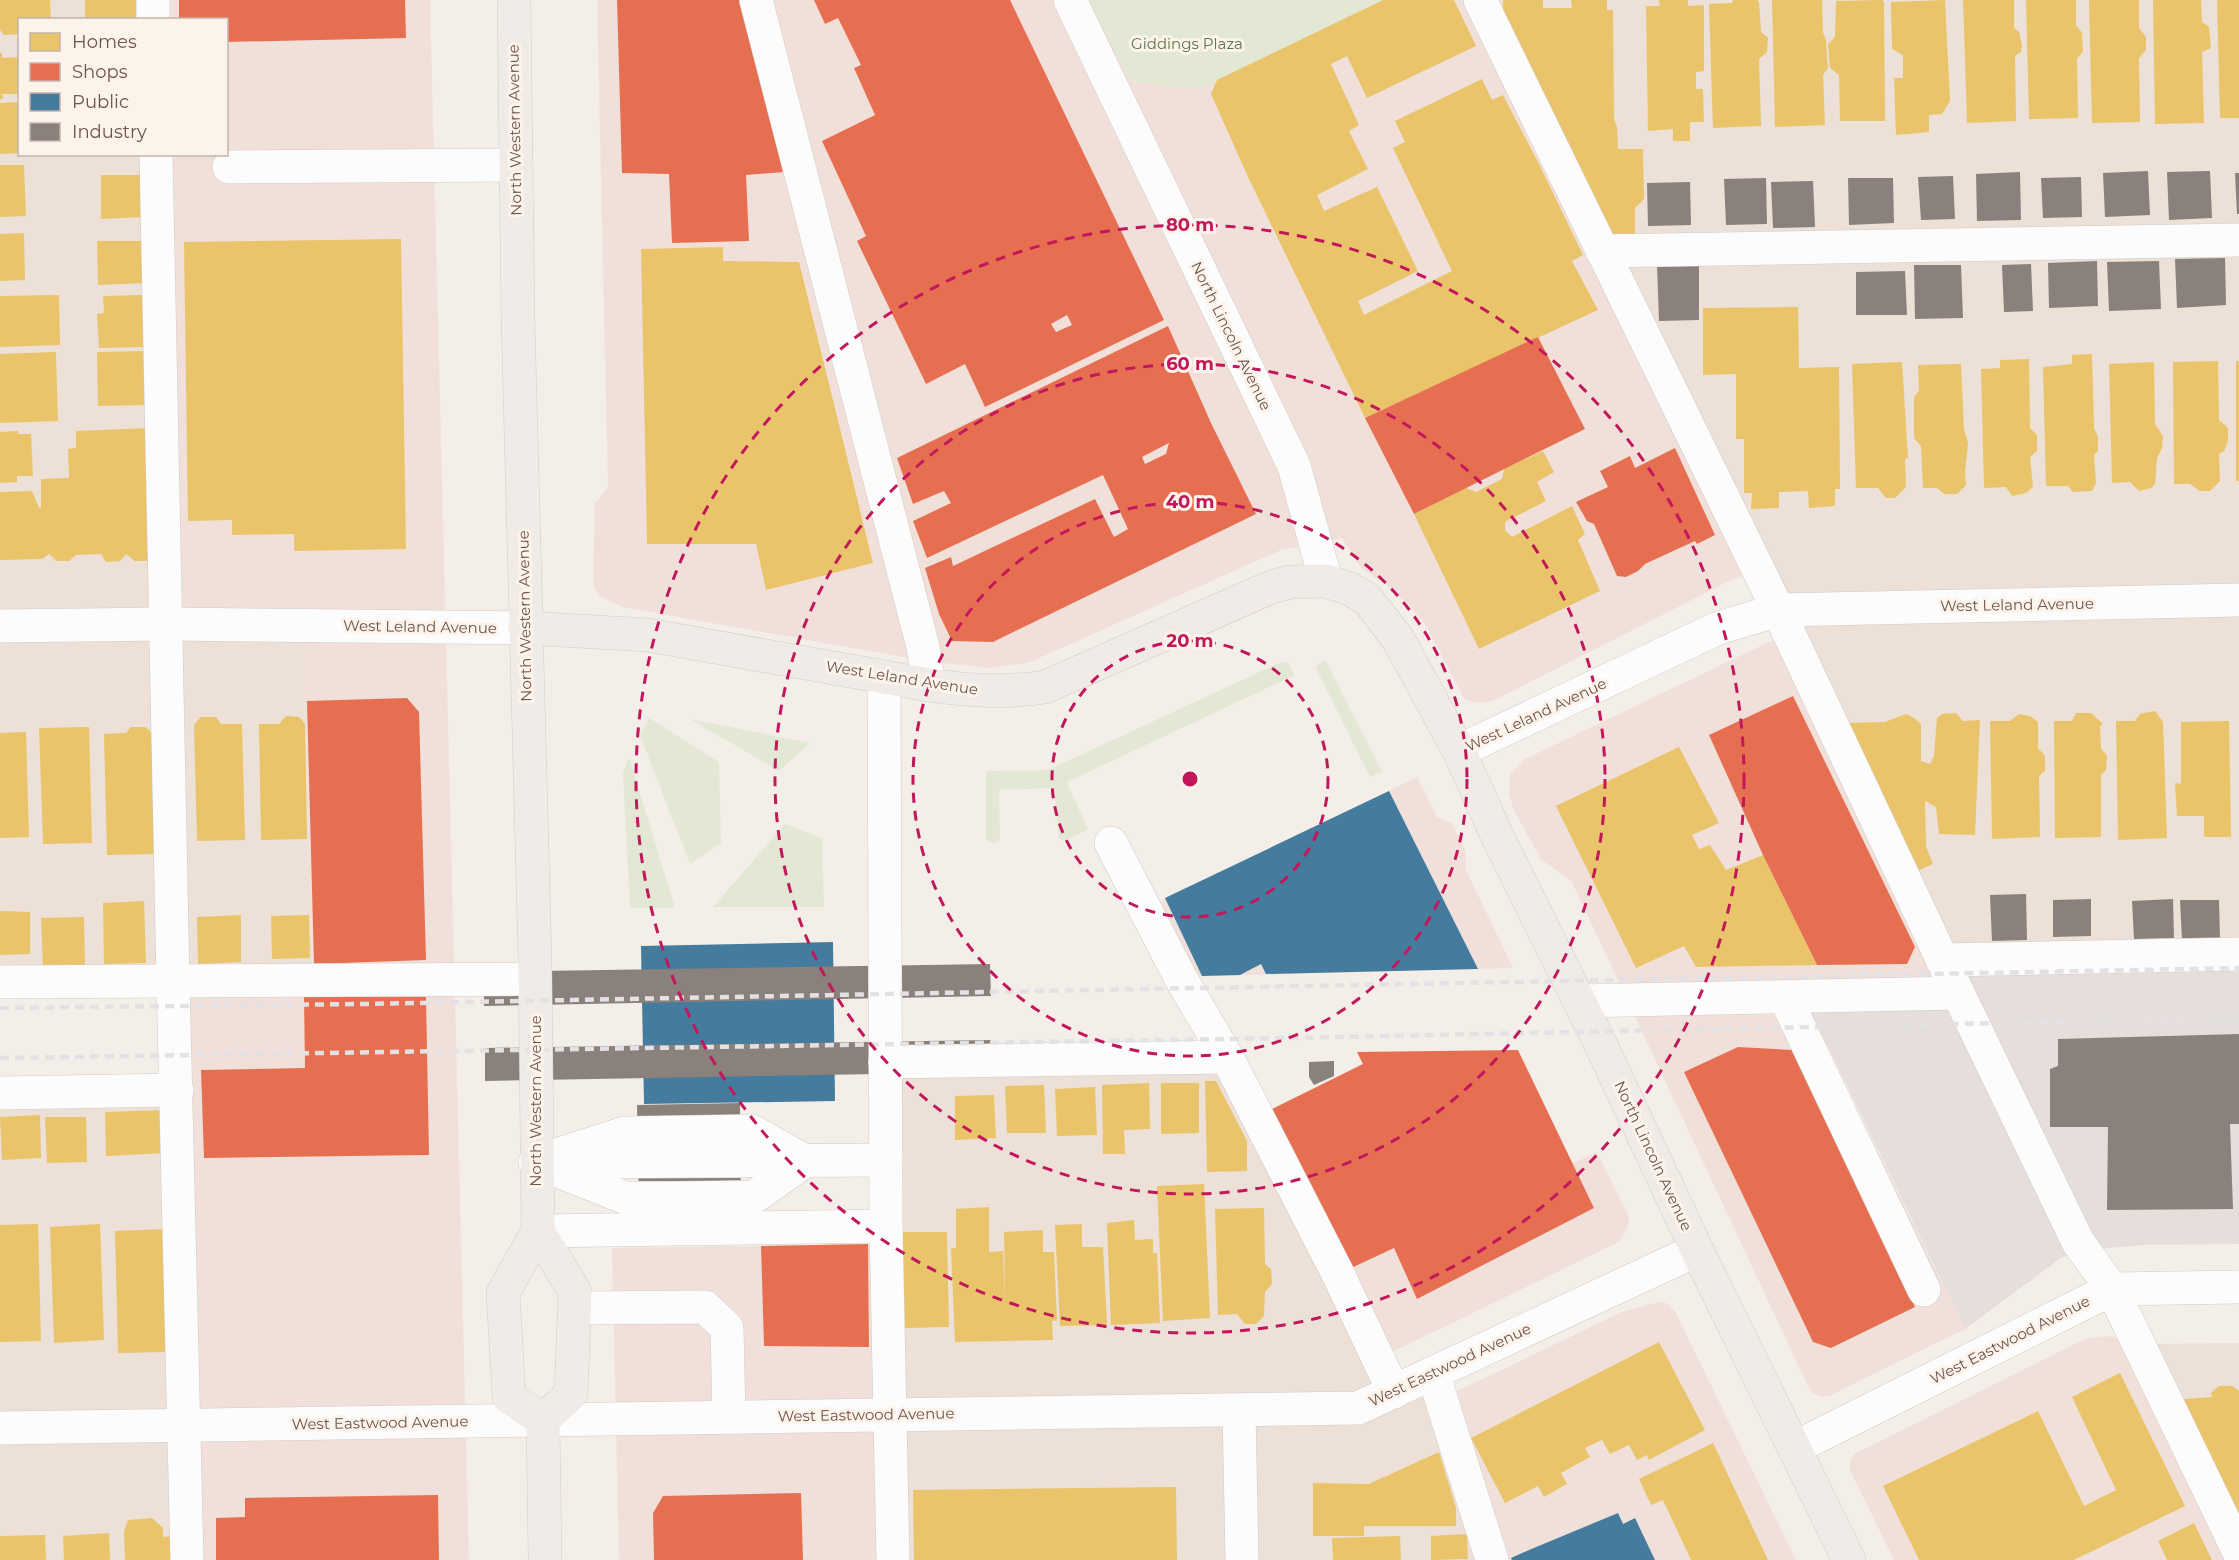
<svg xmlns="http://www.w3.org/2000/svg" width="2239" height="1560" font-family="Montserrat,sans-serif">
	<rect width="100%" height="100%" fill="#f4eee9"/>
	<!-- residential -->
	<g fill="#ece0d7">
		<path d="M0,0h161v19l-141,1v134l145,1 138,456 10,369 -313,2z"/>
		<path d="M1480,0h759v954l-297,6z"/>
		<path d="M1227,1057l167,335 39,-19 58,187h-598l-8,-498z"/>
		<path d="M177,1090l14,470h-191v-467z"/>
		<path d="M2239,1343v209l-101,-208z"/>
	</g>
	<!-- commercial -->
	<g fill="#f1e0da">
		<path d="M161,0h269l39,1560h-278l-18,-579 140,-1 -10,-369 -128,4 -10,-460 61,-1v-134l-65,-1z"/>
		<path d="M597,0h883l279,571 -26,8 -238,121 -13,3 -17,-3 -40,-76 -16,-19 -24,-21 -24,-16 -19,-30 -61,12 -253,113 -39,5 -64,-7 -302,-54 -22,-10 -8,-11 2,-83 13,-16z"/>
		<path d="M1792,638l166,355 -133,51 140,285 -134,66 -10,2 -8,-4 -6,-9 -235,-502 -31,-23 -27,-48 -5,-17 1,-20 15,-15 246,-118z"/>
		<path d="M1417,777l20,40 15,6 14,29 -1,16 48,100 -333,9 -35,-68z"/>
		<path d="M1597,1152l32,65 -2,11 -8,14 -241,117 -40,-85z"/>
		<path d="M887,1244l6,316h-274l-7,-312z"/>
		<path d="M1659,1302l7,1 9,8 121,249h-305l-50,-161 181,-87z"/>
		<path d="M2107,1336l31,8 101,216h-345l-44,-90v-10l4,-6 231,-115z"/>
	</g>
	<!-- industrial -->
	<path fill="#e6deda" d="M2239,954v290l-94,1 -62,5 -22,8 -96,71 -161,-332 153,-4 -15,-33z"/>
	<!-- green -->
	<g fill="#e3e8d5">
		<path d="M1089,0h294l-183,89 -67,-7 -5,-4z"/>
		<path d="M1326,661l56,111 -12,5 -55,-111z"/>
		<path d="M1281,662l7,1 7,12 -228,107 21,48 -25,11 -4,-3 -5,-50 -55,2 1,50 -7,3 -7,-3v-69l62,-1z"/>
		<path d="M649,718l70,44 2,81 -31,21 -50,-129z"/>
		<path d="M690,719l120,24 -31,28z"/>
		<path d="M629,757l46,151h-45l-7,-134z"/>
		<path d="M785,824l37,14 2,69h-111z"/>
	</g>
	<!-- homes -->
	<g fill="#e9c46a">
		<path d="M0,0h50l1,20h-31v14l-16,1 -4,-5z"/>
		<path d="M85,0h53l1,20h-54z"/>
		<path d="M1383,0h71l22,46 -109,52 -20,-42 -16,8 28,61 -10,6 19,38 -51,26 7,16 53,-24 41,84 -60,30 6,14 88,-44 -59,-123 12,-6 -10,-21 87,-42 10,21 11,-5 37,71 43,89 -11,6 26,49 -233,108 -117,-241 -37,-83 6,-14z"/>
		<path d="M1503,0h40v8h29l-1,-8h36v10h6l1,109 3,8 1,22h25l1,50 -9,9v27h-24l-108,-223z"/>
		<path d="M1659,0h29v6l16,-1v66l-8,1v17h7l1,33h-14v19h-17v-12l-25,2 -2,-125h14z"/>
		<path d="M1733,0h24l2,2 2,30 7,6 -1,14 -8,7 2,67 -48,2 -4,-124 23,-1z"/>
		<path d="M1772,0h50l1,32 3,8 2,28 -5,7 2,50 -50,2z"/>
		<path d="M1882,0l2,2 1,119h-45l-1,-46 -9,-7 -2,-24 7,-7 1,-36z"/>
		<path d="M1945,0l5,101 -8,13 -13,1v17l-33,3 -2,-57h9v-23l-11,-6 -1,-47z"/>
		<path d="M1963,0h51v28l5,4 3,13 -1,7 -6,4 1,65 -49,2z"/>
		<path d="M2026,0h50v25l6,8 1,19 -6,6 1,60 -49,1z"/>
		<path d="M2089,0h50v28l7,9v13l-7,8 1,64 -48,1z"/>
		<path d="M2153,0h48l1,22 7,5 2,21 -9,4 2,71 -49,1z"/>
		<path d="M2217,0h22v118h-19z"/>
		<path d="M0,53h2v5l18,-1v37h-18l1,5h-3z"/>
		<path d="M20,102v51l-20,1v-51z"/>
		<path d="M0,165h24l2,51 -26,1z"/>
		<path d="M101,175h40l2,42 -42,2z"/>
		<path d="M24,233l1,47 -25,1v-47z"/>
		<path d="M401,239l5,310 -112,2v-17l-62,1v-15l-44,1 -4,-279z"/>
		<path d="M97,241h49v42l-48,2z"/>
		<path d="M723,247v14l76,1 74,301 -107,27 -10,-46h-109l-6,-295z"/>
		<path d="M59,295l1,50 -60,2v-51z"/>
		<path d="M144,295l2,52 -47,1 -2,-34 7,-1 -1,-17z"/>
		<path d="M1798,307l1,61 40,-1 1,122h-5v17l-26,2 -1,-17 -29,1v16l-28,1 1,-16h-8v-54h-8v-65l-33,1v-67z"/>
		<path d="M144,351l2,54 -48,1 -1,-54z"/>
		<path d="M56,352l2,69 -58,2v-69z"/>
		<path d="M2092,354l2,74 4,9v14l-4,4 2,28 -4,8 -19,1 -5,-6h-22l-3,-119 29,-3v-9z"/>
		<path d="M2029,359l1,69 7,7v16l-7,6 3,30 -7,6 -14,3 -6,-9 -22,1 -3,-119 19,-1v-8z"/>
		<path d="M2218,361l1,59 9,8v13l-4,10 -5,3 1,27 -10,10h-10l-10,-7h-16l-1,-122z"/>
		<rect x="2236" y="361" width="3" height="120"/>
		<path d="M1902,362l6,96 -3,1 1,28 -11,11h-9l-8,-10h-22l-4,-124z"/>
		<path d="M2154,362l1,62 8,12 -1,12 -5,10 -2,26 -4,4 -12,3 -9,-9 -18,1 -3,-119z"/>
		<path d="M1961,364l3,65 4,14 -3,29 1,13 -9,9h-13l-7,-6h-14l-2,-42 -7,-8v-41l5,-6 -1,-26z"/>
		<path d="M151,428l-3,133h-13l-9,-7 -6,7 -14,1 -5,-8 -25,1 -7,6h-12l-8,-7 -7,5 -42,1v-68l32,-1 7,17h2v-29l28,-1 -1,-29 8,-1v-17z"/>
		<path d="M18,431v3h13l2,42h-16v6l-17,1v-51z"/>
		<path d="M1543,451l11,21 -17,10 9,19 -41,21v8l7,7 60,-31 13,28 -7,6 22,51 -121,58 -65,-135 52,-26 10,4 26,-13 2,-10z"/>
		<path d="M2155,711l8,11 4,116 -49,2 -2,-119h19l5,-7z"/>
		<path d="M1956,713l7,8 17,-1 -5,115 -36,-1 -3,-27 -11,-6 1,46 7,17 -14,6 -73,-147 39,-1 21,-8 8,4 7,6v37l9,3 4,-8 3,-38 5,-4z"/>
		<path d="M2076,713h15l12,11 -3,2 1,23 6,6 -1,15 -5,5v62l-46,1 -1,-117h18z"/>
		<path d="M2019,714l11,2 8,6v26l7,8v15l-6,5 1,61 -48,2 -2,-118h20z"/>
		<path d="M286,716l13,1 6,7 2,115 -46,1 -2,-116h20z"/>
		<path d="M201,717h15l5,7h21l3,116 -48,1 -3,-116z"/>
		<path d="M2229,721l2,116h-27v-21h-27l-2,-33 6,1v-62z"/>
		<path d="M89,727l3,116 -49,1 -4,-116z"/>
		<path d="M131,727h14l7,6 4,121 -49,1 -3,-121 22,-1z"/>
		<path d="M26,732l3,105 -29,1v-105z"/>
		<path d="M1679,747l40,76 -27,12 7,14 11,-4 16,25 37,-15 54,110 -121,2 -12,-21 -48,22 -80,-162z"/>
		<path d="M144,901l2,62 -42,1 -1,-61z"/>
		<path d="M0,911l30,1v42l-30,1z"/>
		<path d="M241,915v47l-43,2 -1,-47z"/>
		<path d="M309,915l1,43 -38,1 -1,-43z"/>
		<path d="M84,917l1,50h-42l-2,-49z"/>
		<path d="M1205,1081h11l31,60v30l-40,1z"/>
		<path d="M1149,1083l1,46 -26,1 1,24h-22l-1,-69z"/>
		<path d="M1161,1083h38v50l-38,1z"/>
		<path d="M1044,1085l2,48h-39l-2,-47z"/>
		<path d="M1095,1087l2,48 -40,1 -2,-47z"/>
		<path d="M994,1095l2,43 -41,2v-44z"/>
		<path d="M166,1110l2,43 -62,3 -1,-44z"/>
		<path d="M40,1115l1,43 -39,2 -2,-43z"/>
		<path d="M45,1117h41l1,45 -40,1z"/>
		<path d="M1204,1184l6,134 -47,3 -6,-135z"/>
		<path d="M989,1207v45l14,-1 2,49 -1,-68 39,-2v22h11l3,69h-5l1,19 -98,2 -4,-94h5v-39z"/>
		<path d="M1264,1208l1,56 6,5 1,15 -7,8 -1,24 -8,8h-11l-8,-10 -19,1 -3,-106z"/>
		<path d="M1134,1220l1,20 18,-1v14h4l3,70 -49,2 -4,-102z"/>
		<path d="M38,1224l3,117 -41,1v-117z"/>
		<path d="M100,1224l4,116 -50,3 -4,-116z"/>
		<path d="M1082,1224v23h21l4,78 -47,1 -5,-101z"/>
		<path d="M166,1229l4,123 -52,1 -3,-122z"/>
		<path d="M902,1232h45l2,95 -44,1z"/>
		<path d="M1659,1342l46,88 -56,30 -2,-5 -10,5 -8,-15 -19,9 -8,-14 -17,8 5,9 -29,16 6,11 -23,13 -6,-11 -33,17 -34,-65z"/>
		<path d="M2120,1373l65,133 -111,54h-155l-36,-74 155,-75 46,95 32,-16 -44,-93z"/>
		<path d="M2219,1386h13l7,5v145l-64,-136 37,-3 -1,-4z"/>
		<path d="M1713,1443l55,117h-77l-28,-60 -12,5 -12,-26z"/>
		<path d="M1439,1452l17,56v18h-92v10h-51v-53l56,1z"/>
		<path d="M1176,1487l1,73h-263l-1,-70z"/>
		<path d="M152,1518l11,10v9l13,-1 1,24h-52l-1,-28 4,-12z"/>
		<path d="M2194,1523l18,37h-45l-9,-19z"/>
		<path d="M109,1533l1,27h-46l-1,-24z"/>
		<path d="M1467,1534l1,25 -37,1v-24z"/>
		<path d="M45,1535l1,25h-46v-24z"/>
		<path d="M1400,1536l1,24h-68l-1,-22z"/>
	</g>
	<!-- shops -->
	<g fill="#e76f51" fill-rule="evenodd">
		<path d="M179,0h226l1,38 -180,4v-22h-47z"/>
		<path d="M617,0h123l44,172 -38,3 3,66 -77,2 -3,-69 -47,-1z"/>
		<path d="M814,0h196l154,320 -179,87 -20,-43 -39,20 -69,-143 9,-5 -44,-95 53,-26 -21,-47 7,-3 -23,-47 -13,6zM1067,315l5,10 -16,7 -5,-8z"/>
		<path d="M1168,326l43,97 45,91 -263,128 -41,-1 -13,-27 -14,-46 26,-11 2,9 142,-67 19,38 14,-8 -25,-54 -176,83 -14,-37 38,-18 -7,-12 -31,13 -16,-46zM1169,443l-3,11 -21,10 -3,-7z"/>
		<path d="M1538,337l47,92 -171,85 -49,-96z"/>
		<path d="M1675,448l40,87 -18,9 -2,-3 -50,23 -7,7 -12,6 -9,-1 -23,-52 -7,-3 -11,-19 32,-15 -8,-16 30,-15 5,12z"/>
		<path d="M1793,696l122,251 -8,17 -90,1 -54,-110 -54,-120z"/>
		<path d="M407,698l12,14 7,248 -112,4 -7,-263z"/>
		<path d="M304,997h122l3,158 -225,3 -3,-88 104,-2z"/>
		<path d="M1738,1047l54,3 123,257 -84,41 -18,-6 -129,-270z"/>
		<path d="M1518,1050l76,158 -177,91 -23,-51 -47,22 -79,-159 95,-47 -6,-12z"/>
		<path d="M868,1244l1,103 -105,-1 -3,-100z"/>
		<path d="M801,1493l2,67h-149l-1,-47 10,-17z"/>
		<path d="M438,1495l1,65h-223v-42l29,-1v-19z"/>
	</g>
	<!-- public -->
	<g fill="#457b9d">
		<path d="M1389,791l89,178 -212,5 -5,-10 -21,11 -38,1 -37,-78z"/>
		<path d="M833,942l2,159 -191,3 -3,-158z"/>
		<path d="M1618,1513l5,11 12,-6 20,42h-143l-1,-2 18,-8z"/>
	</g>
	<!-- industry -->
	<g fill="#8a817c">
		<path d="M2148,171l2,44 -45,2 -2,-44z"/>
		<path d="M2210,171l2,47 -43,2 -2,-48z"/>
		<path d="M2020,172l1,48 -44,1 -1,-47z"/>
		<path d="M2235,173h4v41h-2z"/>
		<path d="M1953,176l2,43 -34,1 -3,-43z"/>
		<path d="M2081,177l1,40 -39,1 -2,-40z"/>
		<path d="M1766,178l1,46 -41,1 -2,-46z"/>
		<path d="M1848,178h45l1,45 -45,2z"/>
		<path d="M1813,181l2,46 -42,1 -2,-46z"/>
		<path d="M1690,182l1,43 -43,1 -1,-43z"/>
		<path d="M2225,258l1,47 -49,3 -2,-49z"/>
		<path d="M2097,261l1,45 -49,2 -1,-45z"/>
		<path d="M2159,261l2,48 -52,2 -2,-49z"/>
		<path d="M2031,264l2,47 -29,1 -2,-47z"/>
		<path d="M1657,265h42v55l-40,1z"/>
		<path d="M1914,265h47l2,53 -48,1z"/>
		<path d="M1905,271l2,44h-51v-43z"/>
		<path d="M2026,894l1,46 -35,1 -2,-46z"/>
		<path d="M2091,899v37l-38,1v-37z"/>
		<path d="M2173,899l1,39 -40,1 -2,-38z"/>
		<path d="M2180,900h39l1,39 -38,1z"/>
		<path d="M990,964l1,32 -507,10v-34z"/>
		<path d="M2239,1034v90h-9l3,85 -126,1 1,-83h-58v-58l8,-3v-27z"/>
		<path d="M991,1040l2,32 -508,9v-33z"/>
		<path d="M1334,1061v15l-20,9 -5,-8v-15z"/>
		<path d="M740,1103l1,102 -102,2 -2,-102z"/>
	</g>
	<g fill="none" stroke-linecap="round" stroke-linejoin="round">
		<defs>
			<g id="minor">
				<path d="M153,0v20"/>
				<path d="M756,0l167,647 6,38"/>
				<path d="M1070,0l224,466 32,115"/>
				<path d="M1480,0l298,610 180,383 120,249 34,47 127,263"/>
				<path d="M156,154l17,827 14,579"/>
				<path d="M229,167l287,-2"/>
				<path d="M1602,251l637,-11"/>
				<path d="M0,626l166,-2 359,4"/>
				<path d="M884,677l2,549 7,334"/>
				<path d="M1459,751l259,-123 60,-18 461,-10"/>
				<path d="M1111,843l69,134 47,80 111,217 56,118"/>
				<path d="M1942,960l297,-6"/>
				<path d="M0,982l535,-3"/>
				<path d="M1785,997l139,293"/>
				<path d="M1579,1001l379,-8"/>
				<path d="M885,1062l342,-5"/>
				<path d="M0,1093l177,-3"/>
				<path d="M752,1131l53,30 -51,36 -76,1h-52l-91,-36 90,-29z"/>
				<path d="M564,1162l322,-2"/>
				<path d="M538,1231l348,-5"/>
				<path d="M574,1308l131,-1 22,21 2,89"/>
				<path d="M1433,1373l59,187"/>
				<path d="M1239,1410l3,150"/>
				<path d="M0,1428l1358,-20 339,-158"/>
				<path d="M1794,1448l318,-159 127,-2"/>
			</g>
			<g id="major">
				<path d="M514,0l4,320 17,640 3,271 37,61 -4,102 -28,26 2,140"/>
				<path d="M525,628l123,7 281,50c41,6 76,8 116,2l226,-100 19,-5 36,-1 24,8 17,10 31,40 61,112 40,89 101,203 97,207 152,310"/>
				<path d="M538,1231l-35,62 6,104 34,23"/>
			</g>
		</defs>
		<!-- minor casing -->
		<use href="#minor" stroke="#d1cac4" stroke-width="34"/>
		<!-- major casing -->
		<use href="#major" stroke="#d3cac6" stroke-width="34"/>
		<!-- minor -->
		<use href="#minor" stroke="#fdfcfc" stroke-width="33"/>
		<!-- major -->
		<use href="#major" stroke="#f0ebe6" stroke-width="33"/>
		<!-- rail -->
		<g stroke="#e3e1e3" stroke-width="4.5" stroke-dasharray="9 6" stroke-linecap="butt">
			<path d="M0,1008l364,-4 1875,-36"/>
			<path d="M0,1058l1291,-20 948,-20"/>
		</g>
	</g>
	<!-- distance rings -->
	<g fill="none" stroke="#c2185b" stroke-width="3" stroke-dasharray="10 8">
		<circle cx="1190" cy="779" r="138"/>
		<circle cx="1190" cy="779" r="277"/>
		<circle cx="1190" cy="779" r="415"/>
		<circle cx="1190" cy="779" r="554"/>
	</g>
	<g text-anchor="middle" stroke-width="6" stroke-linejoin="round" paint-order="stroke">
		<!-- park labels -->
		<g font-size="15" fill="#5c784a" stroke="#fcf3ea">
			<text x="1187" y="49">Giddings Plaza</text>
		</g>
		<!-- street labels -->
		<g font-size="15" fill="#6e554d" stroke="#fcf3ea">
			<text transform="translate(515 130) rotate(-91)" y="5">North Western Avenue</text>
			<text transform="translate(1231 336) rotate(64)" y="5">North Lincoln Avenue</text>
			<text transform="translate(2017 605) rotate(-1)" y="5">West Leland Avenue</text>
			<text transform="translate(525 616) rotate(-91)" y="5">North Western Avenue</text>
			<text transform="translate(420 627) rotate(1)" y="5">West Leland Avenue</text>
			<text transform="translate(902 678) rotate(9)" y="5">West Leland Avenue</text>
			<text transform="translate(1536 715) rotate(-25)" y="5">West Leland Avenue</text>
			<text transform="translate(536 1101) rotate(-90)" y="5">North Western Avenue</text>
			<text transform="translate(1653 1156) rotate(65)" y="5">North Lincoln Avenue</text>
			<text transform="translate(2010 1340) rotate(-27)" y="5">West Eastwood Avenue</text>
			<text transform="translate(1450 1365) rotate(-25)" y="5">West Eastwood Avenue</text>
			<text transform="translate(866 1415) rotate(-1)" y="5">West Eastwood Avenue</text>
			<text transform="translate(380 1423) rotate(-1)" y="5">West Eastwood Avenue</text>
		</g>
	</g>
	<circle cx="1190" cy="779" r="9" fill="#c2185b" stroke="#fcf3ea" stroke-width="3"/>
	<g font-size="18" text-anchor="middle" font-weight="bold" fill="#c2185b" stroke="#fcf3ea" stroke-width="6" stroke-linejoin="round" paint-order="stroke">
		<text x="1190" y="231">80 m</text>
		<text x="1190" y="370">60 m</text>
		<text x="1190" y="508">40 m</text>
		<text x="1190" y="647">20 m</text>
	</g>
	<!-- legend -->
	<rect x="18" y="18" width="210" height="138" fill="#fcf3ea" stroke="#c3b4ab" stroke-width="1.5"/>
	<rect x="30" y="33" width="30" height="18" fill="#e9c46a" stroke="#c3b4ab" stroke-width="1.5"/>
	<text x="72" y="48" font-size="18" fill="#6e554d">Homes</text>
	<rect x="30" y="63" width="30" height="18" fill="#e76f51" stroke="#c3b4ab" stroke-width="1.5"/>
	<text x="72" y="78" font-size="18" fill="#6e554d">Shops</text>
	<rect x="30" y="93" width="30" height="18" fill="#457b9d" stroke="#c3b4ab" stroke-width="1.5"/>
	<text x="72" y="108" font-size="18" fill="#6e554d">Public</text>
	<rect x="30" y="123" width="30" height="18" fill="#8a817c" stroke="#c3b4ab" stroke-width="1.5"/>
	<text x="72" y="138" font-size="18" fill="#6e554d">Industry</text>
</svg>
